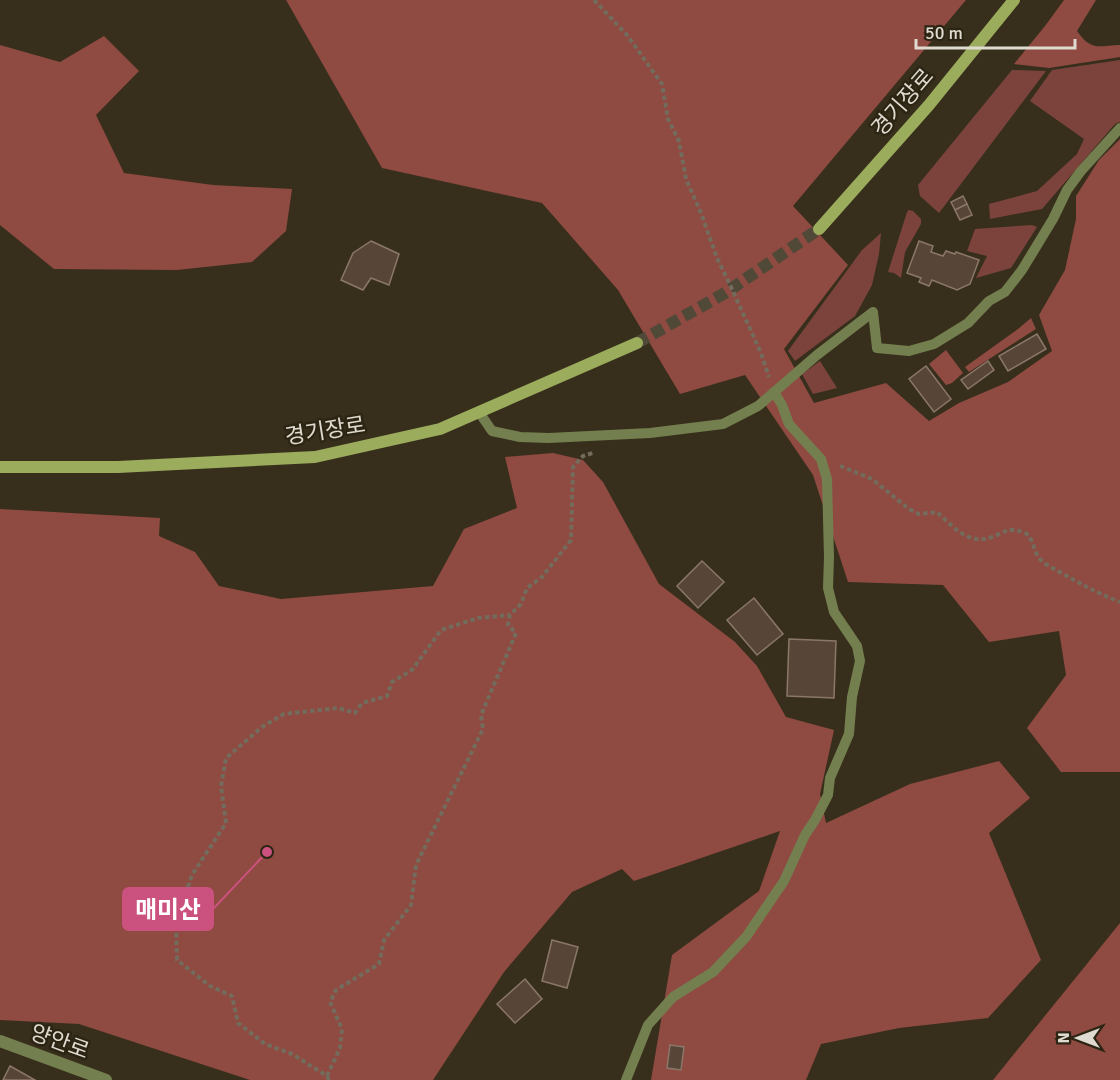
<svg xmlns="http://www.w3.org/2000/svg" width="1120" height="1080" font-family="Signika,'Noto Sans KR',sans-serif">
	<rect width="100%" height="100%" fill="#372f1c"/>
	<!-- green -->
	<g fill="#7c433d">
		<path d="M1120,60v62l-5,2 -73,85 -52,10 -1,-15 48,-13 40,-37 7,-15 -54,-38 22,-31z"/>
		<path d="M1012,70l34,1 -107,142 -19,-17 -2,-11z"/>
		<path d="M909,210l4,1 8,8v5l-16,28 -4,26 -7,-5 -6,-1 19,-60z"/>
		<path d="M1032,225l5,2 -26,41 -35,10 11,-22 -20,-5 8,-22z"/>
		<path d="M881,233l-2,21 -7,31 -17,31 -60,45 -7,-10 74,-101z"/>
		<path d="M820,361l17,27 -24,6 -11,-20z"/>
	</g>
	<!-- forest -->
	<g fill="#8f4a42">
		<path d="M286,0h680l-173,206 55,59 -64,84 30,54 72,-20 43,38 30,-18 49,-21 44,-31 -13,-36 26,-45 11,-51v-23l23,-36 21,-21v633h-59l-34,-44 39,-53 -7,-44 -70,11 -46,-57 -95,-3 -35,-107 -68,-100 -65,19 -62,-104 -76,-87 -160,-35z"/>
		<path d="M1064,0h32l-19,31c14,20 21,15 43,14v12l-71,11 -35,-4 31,-38z"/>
		<path d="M104,36l35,35 -43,44 28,58 89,12 79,4 -6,42 -34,31 -75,8 -123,-1 -54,-44v-180l60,17z"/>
		<path d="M1031,318l5,11 -67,43 -4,-5 53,-38z"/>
		<path d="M946,350l17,23 -11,10 -6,2 -17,-21z"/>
		<path d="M553,453l30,7 20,22 56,102 76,58 22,24 29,51 48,13 -14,64 6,29 84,-39 89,-23 31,37 -41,35 52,127 -53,58 -89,10 -78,16 -15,36h-155l21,-125 87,-64 21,-60 -146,50 -12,-12 -50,23 -68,80 -71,108h-183l-171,-56 -79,-4v-511l160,9 -1,18 36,16 24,34 62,13 152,-13 31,-57 53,-21 -12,-51z"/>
		<path d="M1120,923v157h-127z"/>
	</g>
	<!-- building -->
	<g fill="#574638" stroke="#8b7769" stroke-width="1.5">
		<path d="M963,196l4,8 -12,6 -4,-8z"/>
		<path d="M967,204l5,11 -12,5 -5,-10z"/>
		<path d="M371,241l28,13 -10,31 -18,-7 -8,12 -22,-10 12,-27z"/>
		<path d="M919,241l14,5 -2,6 12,4 3,-5 9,3 1,-2 23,8 -9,24 -13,6 -25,-10 -3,6 -10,-4 2,-4 -14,-5z"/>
		<path d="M1037,334l9,15 -38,22 -9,-15z"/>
		<path d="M988,361l6,9 -26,19 -7,-9z"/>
		<path d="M926,366l25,33 -17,13 -25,-33z"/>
		<path d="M702,561l22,21 -26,26 -21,-22z"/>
		<path d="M754,598l29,36 -26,21 -30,-35z"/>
		<path d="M789,639l47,2 -2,57 -47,-2z"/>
		<path d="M552,940l26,7 -11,41 -25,-7z"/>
		<path d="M525,979l17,20 -27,24 -18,-19z"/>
		<path d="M670,1045l14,2 -3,23 -14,-2z"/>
		<path d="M10,1066l25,14h-32z"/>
	</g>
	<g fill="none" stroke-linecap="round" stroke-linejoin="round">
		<!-- secondary-tunnel -->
		<path stroke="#504937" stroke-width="12" stroke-dasharray="12 6" stroke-linecap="butt" d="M637,343l88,-50 94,-64"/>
		<!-- path -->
		<g stroke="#736c5c" stroke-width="4" stroke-dasharray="4.5 3" stroke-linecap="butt">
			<path d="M594,0l33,35 35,49 6,35 11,22 7,38 15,34 16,45 14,29 30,66 8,24"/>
			<path d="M840,466l32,13 37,30 10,5 18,-2c15,14 32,34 55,25 14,-5 15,-10 31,-5 12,4 9,21 19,29 4,4 11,7 16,10 21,12 39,22 62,31"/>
			<path d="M327,1076l13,-28 2,-19 -12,-27 6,-12 43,-26 5,-24 27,-35 5,-40 67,-136 -2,-14 35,-82 -8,-8 2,-10 11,-11 6,-16 15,-11 29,-37 2,-73 10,-11 10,-3"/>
			<path d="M329,1080l-2,-4 -35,-22 -27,-10 -27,-21 -6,-27 -22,-10 -33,-26 -1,-39 16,-46 34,-52 -5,-37 5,-28 36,-31 22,-13 54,-6 17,5 7,-10 25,-7 5,-14 20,-12 29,-40 37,-12 32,-3"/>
		</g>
		<!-- lane -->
		<g stroke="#747f4f" stroke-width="10">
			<path d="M479,412l13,19 28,6 29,1 101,-5 73,-9 35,-18 59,-51 56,-43 4,36 32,3 25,-7 34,-21 21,-22 16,-9 17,-22 31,-51 14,-29 14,-19 39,-43"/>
			<path d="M626,1080l22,-55 25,-28 40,-25 33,-35 38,-56 21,-46 10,-15 13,-25 2,-17 19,-44 3,-37 8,-36 -3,-15 -23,-34 -6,-24 1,-31 -2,-78 -6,-20 -32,-35 -7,-19 -8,-13"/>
		</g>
		<!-- street -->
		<path stroke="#747f4f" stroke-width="12" d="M0,1041l106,39"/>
		<!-- secondary -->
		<g stroke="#9bac5d" stroke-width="12">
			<path d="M819,229l110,-124 85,-105"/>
			<path d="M0,467h118l197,-10 125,-28 197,-86"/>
		</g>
	</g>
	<g text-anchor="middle" stroke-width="5" stroke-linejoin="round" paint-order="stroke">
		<!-- street labels -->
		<g font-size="22" fill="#e0dbd0" stroke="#2c2513">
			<text transform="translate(902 102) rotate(-49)" y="8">경기장로</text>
			<text transform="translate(325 430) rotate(-9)" y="8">경기장로</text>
			<text transform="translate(60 1041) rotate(20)" y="8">양안로</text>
		</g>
	</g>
	<!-- callouts -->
	<path fill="none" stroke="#cb527e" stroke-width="2" d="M267 852L213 909"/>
	<circle fill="#cb527e" stroke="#2c2513" stroke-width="2" cx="267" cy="852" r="6"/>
	<rect fill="#cb527e" stroke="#cb527e" stroke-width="2" x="123" y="888" width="90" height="42" rx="6"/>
	<g font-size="24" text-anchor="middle" font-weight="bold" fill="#fff">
		<text x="168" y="918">매미산</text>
	</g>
	<!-- north arrow -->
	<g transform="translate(1078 1038) rotate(270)" stroke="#2c2513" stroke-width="4.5" paint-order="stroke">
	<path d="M0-4.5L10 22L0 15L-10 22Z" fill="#e0dbd0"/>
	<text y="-9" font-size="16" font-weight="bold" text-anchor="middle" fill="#e0dbd0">N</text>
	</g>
	<!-- scale -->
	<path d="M916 39v9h159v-9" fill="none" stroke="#e0dbd0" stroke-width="3"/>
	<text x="925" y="39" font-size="18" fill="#e0dbd0" stroke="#2c2513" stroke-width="4.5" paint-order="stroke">50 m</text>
</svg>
